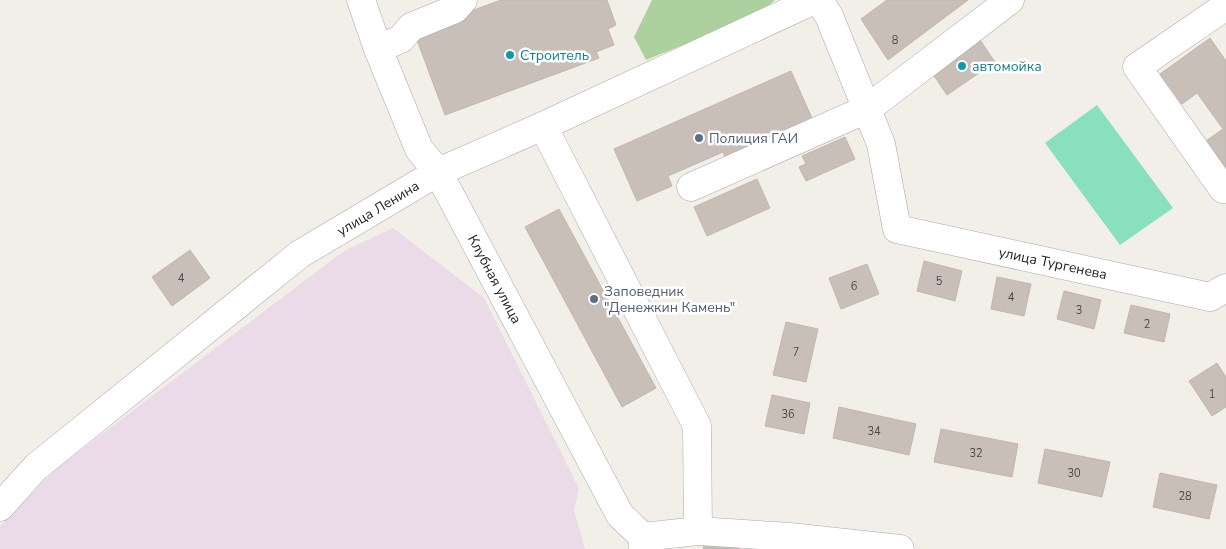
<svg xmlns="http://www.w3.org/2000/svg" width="1226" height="549" font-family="'Nunito Sans',sans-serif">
	<rect width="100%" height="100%" fill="#f2efe9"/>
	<!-- industrial -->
	<path fill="#ebdbe8" d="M393,228l91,70 95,191 -5,21 11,39h-585v-23l57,-58 287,-217z"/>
	<!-- forest -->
	<path fill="#add19e" d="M652,0h123l-14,13 -115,47 -12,-23z"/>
	<!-- pitch -->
	<path fill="#88e0be" d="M1097,105l76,103 -53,37 -75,-102z"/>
	<!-- building -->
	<g fill="#c7bfb8" stroke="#c4b6ab">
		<path d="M501,0h106l9,25 -8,4 6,16 -18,7 3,6 -154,57 -31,-83z"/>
		<path d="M887,0h81l-80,60 -27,-41z"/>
		<path d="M978,37l17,25 -48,33 -17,-25z"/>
		<path d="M1210,38l16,23v107l-20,-27 17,-12 -26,-36 -15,11 -22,-30z"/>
		<path d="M791,71l24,54 -37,16 -5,-10 -13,5 3,6 -37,17 -3,-7 -55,24 4,10 -35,15 -23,-52z"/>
		<path d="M845,137l10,22 -49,22 -7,-14 7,-3 -4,-8z"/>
		<path d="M757,179l13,29 -63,28 -13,-29z"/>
		<path d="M559,209l97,179 -34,19 -97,-180z"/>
		<path d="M190,250l20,28 -38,28 -20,-29z"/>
		<path d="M924,261l38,10 -7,30 -38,-10z"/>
		<path d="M867,264l12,30 -38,15 -12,-31z"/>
		<path d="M997,277l34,7 -7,32 -33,-7z"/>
		<path d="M1064,291l37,9 -7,29 -37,-10z"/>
		<path d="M1131,305l39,9 -6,28 -40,-9z"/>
		<path d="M786,322l32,7 -12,53 -33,-7z"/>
		<path d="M1217,363l9,14v30l-14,9 -23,-35z"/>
		<path d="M772,395l38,8 -6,31 -39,-8z"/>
		<path d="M839,407l77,17 -7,31 -76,-17z"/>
		<path d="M941,429l77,15 -6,33 -78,-15z"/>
		<path d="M1045,449l65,13 -8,35 -64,-14z"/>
		<path d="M1160,473l57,12 -8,34 -56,-12z"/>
		<path d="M705,541l35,8h-37z"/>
	</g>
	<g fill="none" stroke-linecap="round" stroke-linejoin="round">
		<defs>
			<g id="minor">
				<path d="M361,0l17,49 41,100 19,23 182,343 23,22v12"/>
				<path d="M819,0l10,16 52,128 16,85 313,68 16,-9"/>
				<path d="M1226,6l-89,61 86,122 3,-2"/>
				<path d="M378,49l23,-10 10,-12 44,-18 8,-9"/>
				<path d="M543,126l154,300 1,105"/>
				<path d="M691,187l176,-78 143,-109"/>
				<path d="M0,507l36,-40 264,-213 138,-82 105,-46 271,-126"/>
				<path d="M643,537l55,-6 92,6 110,12"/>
			</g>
		</defs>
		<!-- minor casing -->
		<use href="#minor" stroke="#a9a9a9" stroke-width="29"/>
		<!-- minor -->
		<use href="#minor" stroke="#fff" stroke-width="28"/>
	</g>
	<!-- markers -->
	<g fill="#0f9aa8" stroke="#fff" stroke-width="2">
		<circle cx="510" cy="55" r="5"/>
		<circle cx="962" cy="66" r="5"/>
	</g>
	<g fill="#5c6f8a" stroke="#fff" stroke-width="2">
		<circle cx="699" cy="138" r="5"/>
		<circle cx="594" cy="299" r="5"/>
	</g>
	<g text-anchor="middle" stroke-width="5" stroke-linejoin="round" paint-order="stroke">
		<!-- number labels -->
		<g font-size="11" fill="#4b4948">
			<text x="895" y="44">8</text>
			<text x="181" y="282">4</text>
			<text x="939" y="285">5</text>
			<text x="854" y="290">6</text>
			<text x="1011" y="301">4</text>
			<text x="1079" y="314">3</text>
			<text x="1147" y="328">2</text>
			<text x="796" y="356">7</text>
			<text x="1212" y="398">1</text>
			<text x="788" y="418">36</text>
			<text x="874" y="435">34</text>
			<text x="976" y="457">32</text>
			<text x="1074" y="477">30</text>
			<text x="1185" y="500">28</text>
		</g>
		<!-- culture labels -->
		<g font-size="14" fill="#0d838f" stroke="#fff" text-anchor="start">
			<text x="520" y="60">Строитель</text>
			<text x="972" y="71">автомойка</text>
		</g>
		<!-- service labels -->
		<g font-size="14" fill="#4e5e75" stroke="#fff" text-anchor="start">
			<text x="709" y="143">Полиция ГАИ</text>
			<text x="604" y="296">Заповедник<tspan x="604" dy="16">"Денежкин Камень"</tspan></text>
		</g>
		<!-- street labels -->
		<g font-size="14" fill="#222" stroke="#fff">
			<text transform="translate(378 208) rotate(-31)" y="5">улица Ленина</text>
			<text transform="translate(1053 263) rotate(12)" y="5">улица Тургенева</text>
			<text transform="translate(495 279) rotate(62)" y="5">Клубная улица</text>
		</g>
	</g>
</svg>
